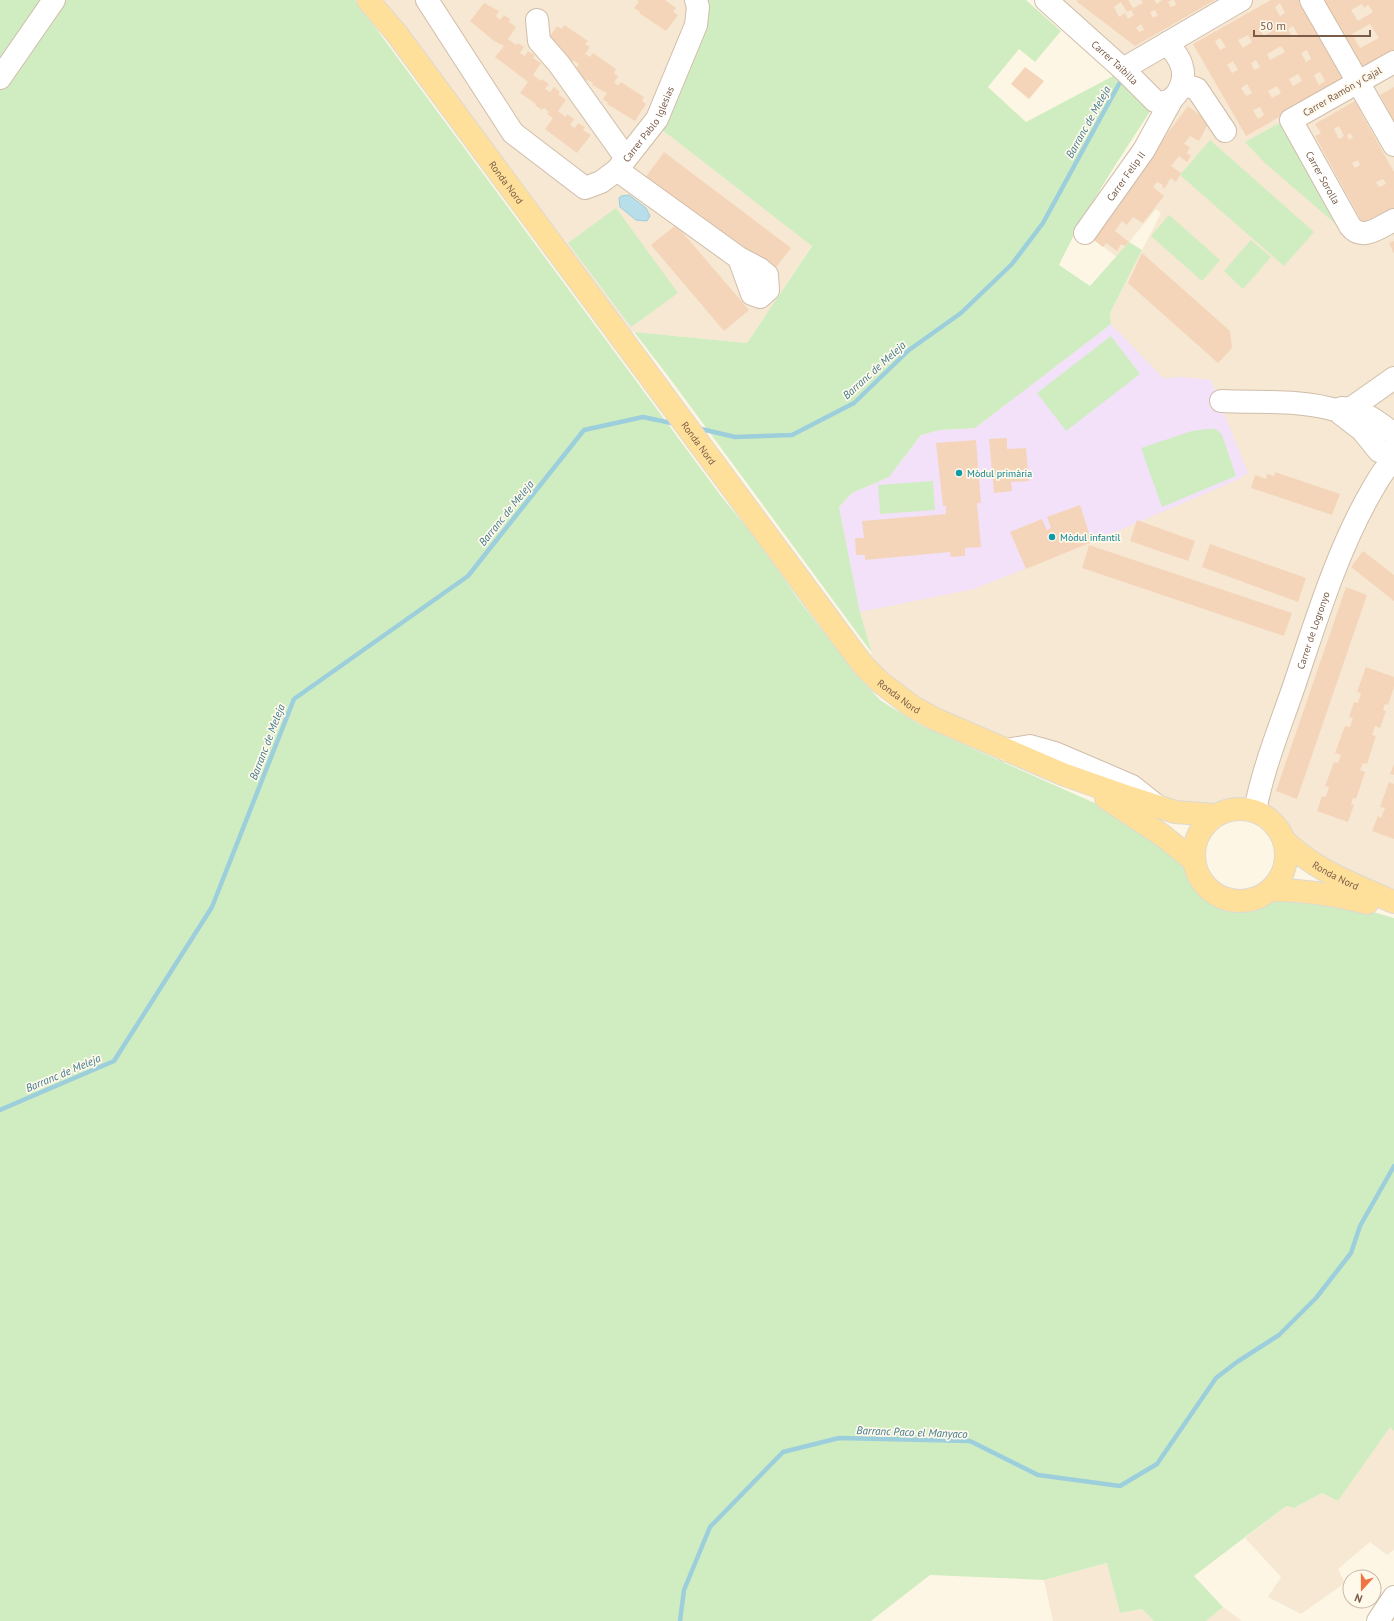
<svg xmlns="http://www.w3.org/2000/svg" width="1394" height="1621" font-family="'PT Sans',sans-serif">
	<rect width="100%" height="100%" fill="#fef6e4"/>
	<!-- residential -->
	<g fill="#f6e8d2">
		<path d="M376,0h328l-43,129 151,116 -65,98 -113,-11h-17z"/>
		<path d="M1046,0h348v902l-110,-62 -6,-11 -9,-10 -14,-8 -14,-3 -13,2 -13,5 -209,-65 -142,-84 8,-13 -12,-41 -21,-105 272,-183 -1,-11 51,-100 -5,-4 -39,48 -27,-20 73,-121z"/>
		<path d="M1390,1426l4,5v119l-7,5 -17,-13 -32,27 7,14 -44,31 -33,-17 13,-20 -36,-39 41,-32 8,2 28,-15 16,8z"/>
		<path d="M1108,1563l12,50 22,-4 12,12h-101l-9,-41z"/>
		<path d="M1223,1607l19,14h-36z"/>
	</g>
	<!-- education -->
	<path fill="#f3e1fa" d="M1111,324l52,54 19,-1 29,3 37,93 -11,7 -145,62 -118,47 -114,23 -21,-105 13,-14 37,-16 32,-42 19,-5 35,-2z"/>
	<!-- green -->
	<g fill="#d0edc2">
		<path d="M0,0h44l-44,65z"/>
		<path d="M61,0h294l366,496 31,38 47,66 54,71 27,29 40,25 197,88 64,49 7,16 12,18 20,11 21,3 25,-5 19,-7 78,11 31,9v513l-4,-4 -52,74 -16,-8 -28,15 -8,-2 -92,70 29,31 -17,14h-52l-12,-12 -22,4 -13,-50 -63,17 -114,-5 -59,46h-871v-1534z"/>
		<path d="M704,0h322l35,31 -26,31 -16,-13 -31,38 38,35 87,-46 38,34c-33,51 -66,100 -92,155l31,21 39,-44 13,8 -32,63 1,11 -136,104 -35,2 -19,5 -32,42 -37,16 -13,14 21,105 12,41 -204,-277 -34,-44 113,11 65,-97 -151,-117z"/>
		<path d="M1285,120l67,118 -87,-75 -20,-21z"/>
		<path d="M1210,140l104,92 -30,34 -104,-91z"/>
		<path d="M616,208l62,85 -47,34 -63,-84z"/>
		<path d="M1169,215l51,45 -18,21 -51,-45z"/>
		<path d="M1251,240l20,17 -28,32 -19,-18z"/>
		<path d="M1111,336l29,38 -74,57 -29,-38z"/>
		<path d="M1207,429h9l6,6 14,41 -74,31 -21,-59 51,-17z"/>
		<path d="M933,481l2,29 -55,4 -2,-29z"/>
	</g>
	<!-- water -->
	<path fill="#b7dee9" stroke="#9dcedb" d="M629,195l17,13 4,8 -3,5 -11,-1 -16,-13 -1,-9 2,-2z"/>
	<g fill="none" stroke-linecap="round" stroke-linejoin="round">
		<!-- stream -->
		<g stroke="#9dcedb" stroke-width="4.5">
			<path d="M697,428l38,9 57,-2 62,-32 55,-53 52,-37 51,-49 31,-41 76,-139"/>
			<path d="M0,1110l114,-49 98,-154 82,-208 174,-123 116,-146 59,-13 33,7"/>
			<path d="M680,1621l4,-31 26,-63 73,-75 56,-14 131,3 68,34 82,11 37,-22 59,-86 21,-16 42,-27 37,-37 35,-45 9,-27 34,-60"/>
		</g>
	</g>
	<!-- building -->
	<g fill="#f5d5ba" fill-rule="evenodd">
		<path d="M637,0h28l11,8 -3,4 5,3 -12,16 -27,-18 1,-1 -6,-4 5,-6z"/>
		<path d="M1079,0h49l5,8 10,-5 -2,-3h13l3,4 5,-4h10l-4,2 3,5 5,-2 -2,-5h41l-80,46 -59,-45zM1121,2l6,10 4,-2 3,5 -6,4 -3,-6 -6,4 -5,-10zM1155,10l3,5 -5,3 -3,-6zM1141,24l3,6 -5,2 -3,-4z"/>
		<path d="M1271,0h30l43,76v4l-98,56 -53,-92zM1280,3l5,10 -5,3 -5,-9zM1269,23l4,7 -9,6 -5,-8zM1293,26l5,9 -5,3 -5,-9zM1248,35l4,7 -9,6 -5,-8zM1220,38l6,9 -6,3 -5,-9zM1281,46l4,6 -15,8 -3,-6zM1307,50l4,9 -5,3 -5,-9zM1256,60l4,7 -6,3 -3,-7zM1233,61l5,9 -6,3 -5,-8zM1320,72l5,9 -6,4 -5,-10zM1298,74l4,7 -9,5 -4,-7zM1247,84l5,9 -6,3 -5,-8zM1277,86l4,7 -9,5 -4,-7zM1260,107l4,8 -6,4 -5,-9z"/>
		<path d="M1320,0h74v51l-28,17 -6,-2zM1362,4l2,4 4,-3 5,7 -15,9 -7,-11zM1370,24l9,14 -19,10 -8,-14z"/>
		<path d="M484,3l15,8 -3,5 4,4 4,-5 6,4 -1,3 7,5 -8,12 8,6 2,-2 6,4 -4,6 5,3 3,-5 7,4 -2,3 8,5 -8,12 8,6 1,-2 7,5 -4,5 5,3 4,-5 6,5 -2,2 8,6 -8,11 8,6 1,-3 7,5 -4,6 5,3 3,-5 7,4 -2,3 8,5 -14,18 -32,-24 8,-11 -6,-4 2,-2 -5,-4 -2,2 -7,-5 1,-1 -16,-11 8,-11 -33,-25 9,-11 -10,-5 -24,-20z"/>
		<path d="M564,25l24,16 -3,3 5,3 -5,7 5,3 3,-4 23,16 -2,4 4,3 -4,7 4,2 3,-3 23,15 -2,4 4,3 -11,17 -28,-17 1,-1 -5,-4 4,-6 -15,-8 1,-2 -5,-3 -1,1 -13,-10 5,-7 -6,-4v2l-27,-20 11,-16 5,3z"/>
		<path d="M1025,67l19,14 -15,18 -18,-15z"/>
		<path d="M1394,87v39l-4,-6 2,-2 -12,-23z"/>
		<path d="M1360,98l5,10 -5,3 34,61v38l-2,1 -1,-3 -28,16 -48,-88 6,-3 -6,-9zM1339,126l5,10 -5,3 -5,-10zM1350,133l3,4 -4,3 -2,-5zM1358,160l2,5 -5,3 -3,-5zM1383,179l3,5 -7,3 -3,-5z"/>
		<path d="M1188,106l21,16 -10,19 -9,-5 -6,8 6,3 -3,6 4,3 -4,6 -8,-6 -8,10 10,7 -5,9 -5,-4 -7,11 -2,-2 1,-2 -6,-3 -4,5 11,9 -21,27 -10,-6 -6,8 -5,-4 -7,10 14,11 -4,4 -4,-2 -4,7 -11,-8 -3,4 -13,-10z"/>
		<path d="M664,152l127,96 -20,26 -126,-96z"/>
		<path d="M676,225l73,85 -25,21 -73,-86z"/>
		<path d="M1394,241v13l-5,-11z"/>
		<path d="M1142,253l88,78 2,17 -14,15 -90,-80z"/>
		<path d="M1007,438v11l19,-1 3,33 -18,1 1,9 -18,2 -5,-54z"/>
		<path d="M976,440l5,63h-4l4,44 -16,1v8l-14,1 -1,-5 -85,8v-5h-9l-1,-17h9l-2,-17 84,-7v-8h-3l-7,-63z"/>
		<path d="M1275,472l65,22 -8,21 -81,-27 4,-13 11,4 1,-5 7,2z"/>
		<path d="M1080,505l12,37 -66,27 -16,-37 32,-13 5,11 4,-2 -4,-11z"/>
		<path d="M1137,520l58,21 -7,20 -58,-20z"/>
		<path d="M1210,544l96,34 -8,24 -96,-35z"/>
		<path d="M1089,545l203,68 -8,23 -202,-68z"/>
		<path d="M1363,551l31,24v26l-43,-34z"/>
		<path d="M1346,587l21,8 -70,204 -21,-8z"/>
		<path d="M1366,667l28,10v10l-6,18 -3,-1 -2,6 3,1 -6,17 -5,-2 -3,9 4,1 -9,28 -4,-1 -3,7 5,2 -9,27 -3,-1 -2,6 3,1 -6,17 -31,-11 5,-15 4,1 3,-10 -4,-1 9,-24 4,1 3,-8 -6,-2 10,-27 5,1 3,-9 -4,-1 5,-15 4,1 3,-10 -4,-1z"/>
		<path d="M1394,764v11l-4,-1z"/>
		<path d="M1389,782l5,2v55l-22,-8 6,-15 3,2 4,-10 -5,-1z"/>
	</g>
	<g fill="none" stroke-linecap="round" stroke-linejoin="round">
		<defs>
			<g id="minor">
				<path id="s1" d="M427,0l86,133 72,55 16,-6 16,-12 40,-51 39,-94 2,-18 -2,-7"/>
				<path id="s2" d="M1046,0l77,69 32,32c19,7 32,-18 27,-34 -2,-9 -9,-17 -15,-24"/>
				<path d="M1311,0l83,145"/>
				<path d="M537,20l2,21 20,23 67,94"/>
				<path id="s3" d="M1394,62l-103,58 59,106c12,16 30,1 44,-6"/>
				<path d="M1123,69l118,-69"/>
				<path d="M0,78l54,-78"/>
				<path d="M1182,84l15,5 28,42"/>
				<path d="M617,170l122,88 13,36 8,3 8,-7 -1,-15 -7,-6 -21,-11"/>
				<path id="s4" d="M1085,233l59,-83 28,-51"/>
				<path d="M1221,401c39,2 80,-2 118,10l2,3 21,16 17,21 15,5"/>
				<path d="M1342,408c17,-1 39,16 52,26"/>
				<path d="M1350,409l44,-31"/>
				<path d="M1006,750l24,-4 25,7 77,33 25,20"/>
				<path id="s5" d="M1255,811c8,-43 25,-84 39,-125 22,-65 43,-135 77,-194 7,-12 13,-24 23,-32"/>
				<path d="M1378,1621l16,-24"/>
			</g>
			<g id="major">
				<path id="s6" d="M368,0l29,34 454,615 13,17 16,16 33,25 22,12 130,56 57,20 53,17 40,3"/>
				<path d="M1106,798l56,37 31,25"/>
				<circle cx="1240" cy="855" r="46"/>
				<path id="s7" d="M1284,840c30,30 71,45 110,62"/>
				<path d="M1270,890c35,0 64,4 97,13"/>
			</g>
		</defs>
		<!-- minor casing -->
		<use href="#minor" stroke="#d0bdaa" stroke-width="24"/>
		<!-- major casing -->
		<use href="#major" stroke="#dfd8d3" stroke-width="24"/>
		<!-- minor -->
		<use href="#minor" stroke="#fff" stroke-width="22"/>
		<!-- major -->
		<use href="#major" stroke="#ffe09a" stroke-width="22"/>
	</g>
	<!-- markers -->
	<g fill="#0f9aa8" stroke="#fff9ec" stroke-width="1.5">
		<circle cx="959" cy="473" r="4"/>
		<circle cx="1052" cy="537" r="4"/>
	</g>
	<g text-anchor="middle" stroke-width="3.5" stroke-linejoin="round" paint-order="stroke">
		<!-- street labels -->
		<g font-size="10" fill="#795c48" stroke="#fff9ec">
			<text dy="4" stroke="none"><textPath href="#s2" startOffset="93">Carrer Taibilla</textPath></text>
			<text transform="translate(1342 91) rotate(-30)" y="4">Carrer Ramón y Cajal</text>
			<text dy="4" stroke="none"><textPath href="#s1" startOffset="342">Carrer Pablo Iglesias</textPath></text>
			<text dy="4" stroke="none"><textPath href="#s4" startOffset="70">Carrer Felip II</textPath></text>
			<text dy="4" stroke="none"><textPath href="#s3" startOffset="184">Carrer Sorolla</textPath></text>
			<text dy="4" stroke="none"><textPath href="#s6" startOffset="229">Ronda Nord</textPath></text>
			<text dy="4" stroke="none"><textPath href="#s6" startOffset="553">Ronda Nord</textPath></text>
			<text dy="4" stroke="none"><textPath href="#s5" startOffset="190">Carrer de Logronyo</textPath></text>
			<text dy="4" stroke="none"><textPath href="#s6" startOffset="877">Ronda Nord</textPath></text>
			<text dy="4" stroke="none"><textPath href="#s7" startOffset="63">Ronda Nord</textPath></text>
		</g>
		<!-- culture labels -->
		<g font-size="10" fill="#0d838f" stroke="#fff9ec" text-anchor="start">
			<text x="967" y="477">Mòdul primària</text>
			<text x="1060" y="541">Mòdul infantil</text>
		</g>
		<!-- water labels -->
		<g font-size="11" font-style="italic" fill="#407b8d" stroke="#fff9ec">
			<text transform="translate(1088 122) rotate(-61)" y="4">Barranc de Meleja</text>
			<text transform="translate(874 370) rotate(-42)" y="4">Barranc de Meleja</text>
			<text transform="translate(506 513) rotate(-51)" y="4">Barranc de Meleja</text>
			<text transform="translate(267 742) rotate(-69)" y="4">Barranc de Meleja</text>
			<text transform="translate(63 1073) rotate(-23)" y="4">Barranc de Meleja</text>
			<text transform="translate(912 1432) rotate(2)" y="4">Barranc Paco el Manyaco</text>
		</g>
	</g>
	<!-- north arrow -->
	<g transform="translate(1362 1589) rotate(201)"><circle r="19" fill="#fff9ec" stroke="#c9baaa"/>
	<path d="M0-3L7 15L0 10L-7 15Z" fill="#f07441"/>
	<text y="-6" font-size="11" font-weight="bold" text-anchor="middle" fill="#795c48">N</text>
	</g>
	<!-- scale -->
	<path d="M1254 30v6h116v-6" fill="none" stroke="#795c48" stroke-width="2"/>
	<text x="1260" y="30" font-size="12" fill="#795c48" stroke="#fff9ec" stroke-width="3" paint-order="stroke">50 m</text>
</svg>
